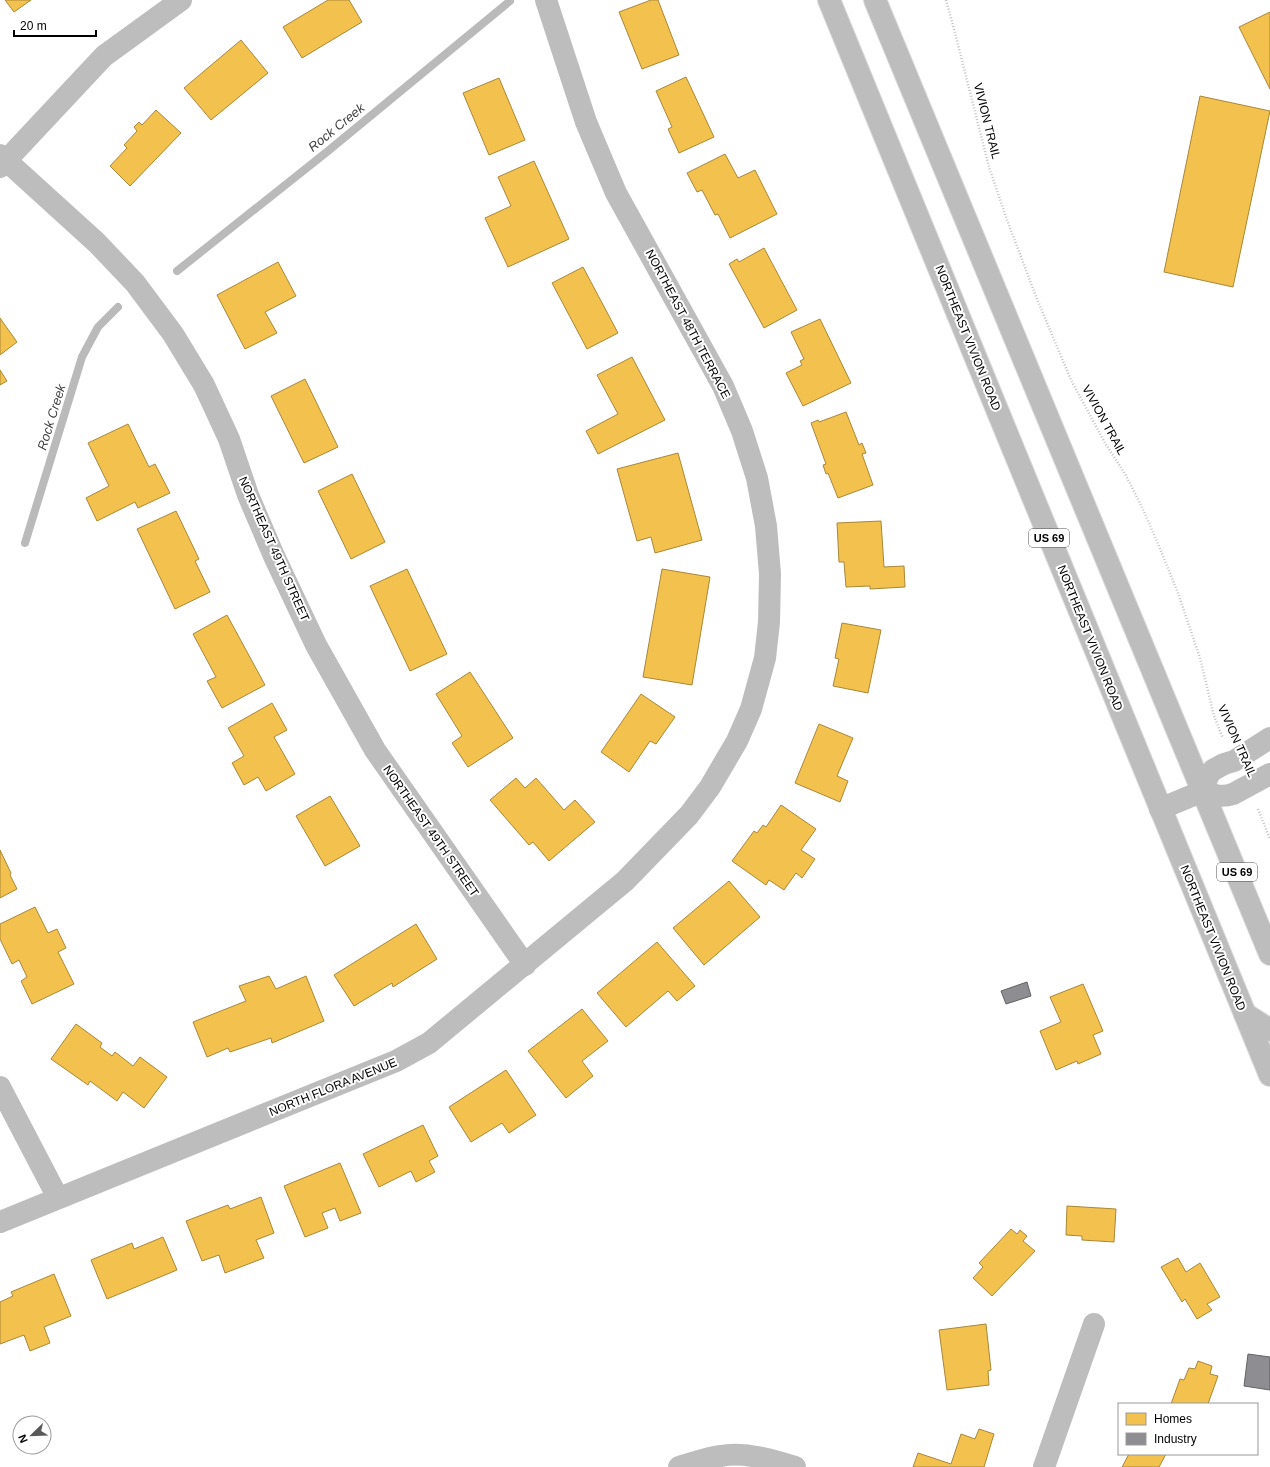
<svg xmlns="http://www.w3.org/2000/svg" width="1270" height="1467" font-family="Arial,sans-serif">
	<rect width="100%" height="100%" fill="#fff"/>
	<!-- homes -->
	<g fill="#f2c14e" stroke="#a98737">
		<path d="M5,0h26l-17,12z"/>
		<path d="M328,0h21l13,22 -60,36 -19,-31z"/>
		<path d="M651,0h7l21,55 -37,14 -23,-57z"/>
		<path d="M1270,12v77l-31,-62z"/>
		<path d="M241,40l27,33 -57,47 -27,-32z"/>
		<path d="M686,77l28,60 -35,16 -11,-24 4,-2 -16,-36z"/>
		<path d="M499,78l26,62 -36,15 -26,-62z"/>
		<path d="M1200,96l70,15 -37,176 -69,-15z"/>
		<path d="M156,110l25,23 -51,53 -20,-20 17,-18 -3,-3 13,-14 -3,-4 5,-5 3,3z"/>
		<path d="M725,154l13,24 17,-8 22,44 -47,24 -12,-24 -3,1 -13,-25 -5,2 -10,-19z"/>
		<path d="M534,161l35,78 -61,28 -23,-49 26,-12 -13,-29z"/>
		<path d="M764,248l33,62 -33,18 -35,-64 8,-5 2,3z"/>
		<path d="M278,262l18,34 -31,16 12,21 -32,16 -28,-54z"/>
		<path d="M583,267l35,66 -31,16 -35,-66z"/>
		<path d="M0,318l17,24 -17,13z"/>
		<path d="M820,319l31,64 -48,23 -17,-33 16,-8 -2,-4 4,-2 -13,-27z"/>
		<path d="M632,357l33,63 -67,34 -12,-23 32,-17 -21,-39z"/>
		<path d="M0,370l7,11 -7,4z"/>
		<path d="M305,379l33,68 -34,16 -33,-67z"/>
		<path d="M846,412l13,33 3,-2 4,10 -4,1 11,31 -35,13 -10,-25 -2,1 -3,-9 3,-1 -15,-41 7,-3 1,2z"/>
		<path d="M128,424l21,43 6,-3 15,29 -32,15 -3,-6 -38,19 -11,-23 23,-12 -21,-43z"/>
		<path d="M678,453l24,87 -47,13 -4,-16 -14,4 -20,-72z"/>
		<path d="M352,474l33,68 -34,17 -33,-68z"/>
		<path d="M176,511l23,48 -4,2 15,31 -35,17 -38,-80z"/>
		<path d="M881,521l3,46 20,-1 1,21 -35,2v-3l-24,1 -2,-25h-5l-2,-39z"/>
		<path d="M407,569l40,85 -37,17 -40,-85z"/>
		<path d="M662,569l48,8 -18,108 -49,-8z"/>
		<path d="M227,615l38,70 -43,23 -15,-27 9,-4 -23,-43z"/>
		<path d="M842,623l39,7 -13,63 -35,-7 6,-27 -4,-1z"/>
		<path d="M470,672l43,66 -45,29 -16,-24 10,-7 -26,-42z"/>
		<path d="M641,694l34,23 -19,27 -6,-3 -21,31 -28,-20z"/>
		<path d="M272,703l15,27 -13,7 21,37 -29,17 -8,-14 -14,8 -12,-22 12,-7 -16,-28z"/>
		<path d="M819,724l34,14 -16,38 11,5 -8,21 -45,-19z"/>
		<path d="M516,778l9,10 11,-10 28,32 11,-10 20,22 -46,39 -16,-19 -4,3 -39,-45z"/>
		<path d="M330,796l30,50 -35,20 -29,-50z"/>
		<path d="M781,805l35,24 -15,21 14,9 -13,19 -6,-5 -12,17 -15,-10 -3,5 -34,-24 22,-30 3,2 6,-8 3,2z"/>
		<path d="M0,850l11,23 -1,2 7,14 -17,9z"/>
		<path d="M729,881l31,36 -56,48 -31,-37z"/>
		<path d="M35,907l13,26 9,-4 9,19 -8,4 16,32 -42,20 -11,-23 6,-4 -8,-17 -7,4 -12,-25v-15z"/>
		<path d="M416,924l21,35 -44,28 -1,-4 -38,23 -20,-31z"/>
		<path d="M657,942l38,44 -18,15 -9,-10 -42,36 -29,-34z"/>
		<path d="M269,976l7,13 30,-13 18,45 -52,22 -1,-5 -41,14 -2,-4 -21,9 -14,-35 53,-21 -7,-15z"/>
		<path d="M1083,984l20,47 -10,4 8,19 -23,10 -1,-3 -21,9 -16,-39 21,-9 -11,-25z"/>
		<path d="M582,1009l26,32 -26,20 11,15 -27,22 -38,-47z"/>
		<path d="M76,1024l26,19 -2,4 12,9 3,-4 18,14 7,-9 27,20 -23,31 -21,-16 -6,9 -27,-20 -2,4 -37,-26z"/>
		<path d="M506,1070l30,45 -27,18 -7,-10 -31,19 -22,-35z"/>
		<path d="M423,1125l15,31 -9,5 6,11 -19,10 -5,-11 -32,16 -16,-33z"/>
		<path d="M340,1163l21,50 -21,8 -5,-13 -13,5 6,15 -23,9 -21,-51z"/>
		<path d="M261,1197l13,36 -18,7 8,18 -39,15 -6,-18 -17,6 -16,-40 42,-16 2,4z"/>
		<path d="M1067,1206l49,3 -2,33 -32,-2v-4l-16,-1z"/>
		<path d="M1011,1229l6,5 3,-4 7,6 -4,5 12,10 -43,45 -19,-18 10,-11 -4,-4z"/>
		<path d="M163,1237l14,33 -70,29 -16,-39 41,-17 2,6z"/>
		<path d="M1178,1258l8,14 14,-9 20,34 -13,7 5,6 -15,9 -12,-20 -3,3 -21,-35z"/>
		<path d="M54,1274l17,42 -27,11 6,16 -20,8 -6,-16 -24,9v-42l13,-6 -2,-4z"/>
		<path d="M986,1324l5,46 -3,1 1,14 -42,5 -8,-60z"/>
		<path d="M1198,1361l14,5 -2,8 8,2 -10,28h-37l9,-25 4,1 5,-12 6,1z"/>
		<path d="M979,1429l15,5 -10,33h-71l5,-14 33,11 10,-30 14,5z"/>
		<path d="M1129,1454h37l-7,13h-37z"/>
	</g>
	<!-- industry -->
	<g fill="#8d8d92" stroke="#636366">
		<path d="M1027,982l4,14 -25,8 -5,-13z"/>
		<path d="M1248,1354l22,3v33l-26,-4z"/>
	</g>
	<g fill="none" stroke-linecap="round" stroke-linejoin="round">
		<!-- stream -->
		<g stroke="#bababa" stroke-width="8">
			<path d="M177,271l151,-120 182,-150"/>
			<path d="M25,543l57,-186 16,-30 20,-20"/>
		</g>
		<defs>
			<g id="primary">
				<path d="M829,0l441,1075"/>
				<path d="M875,0l395,954"/>
				<path d="M1245,1014l25,16"/>
			</g>
		</defs>
		<!-- primary casing -->
		<use href="#primary" stroke="#dbdbdb" stroke-width="24"/>
		<!-- path -->
		<g stroke="#c2c2c2" stroke-width="2.5" stroke-dasharray="1 2" stroke-linecap="butt">
			<path d="M946,0l8,29 35,138 18,53 30,79 34,81 34,63 20,31 16,31 17,39 20,49 22,65 14,58 9,22"/>
			<path d="M1258,809l12,30"/>
		</g>
		<!-- street -->
		<g stroke="#bdbdbd" stroke-width="22">
			<path d="M0,155l97,88 38,40 38,51 31,51 25,54 19,56 26,61 42,89 59,105 150,215"/>
			<path d="M0,167l104,-111 77,-56"/>
			<path d="M1203,791c11,4 18,7 30,3l37,-20"/>
			<path d="M1160,809l43,-18 5,-15 5,-6 11,-6 10,-3 36,-23"/>
			<path d="M0,1087l58,111"/>
			<path d="M0,1222l396,-161 33,-18 196,-162 64,-66 21,-28 27,-46 14,-32 14,-51 4,-36 1,-48 -4,-48 -9,-48 -15,-47 -19,-45 -107,-193 -30,-71 -40,-122"/>
			<path d="M679,1467c14,-4 28,-9 42,-11 22,-5 53,4 74,11"/>
			<path d="M1044,1467l50,-143"/>
		</g>
		<!-- primary -->
		<use href="#primary" stroke="#bdbdbd" stroke-width="22"/>
	</g>
	<g text-anchor="middle" stroke-width="4" stroke-linejoin="round" paint-order="stroke">
		<!-- shield labels -->
		<g fill="#fff" stroke="#4c4c4c" stroke-width="1">
			<rect x="1029" y="529" width="40" height="18" rx="3"/>
			<rect x="1217" y="863" width="40" height="18" rx="3"/>
		</g>
		<g font-size="11" font-weight="bold" fill="#000">
			<text x="1049" y="542">US 69</text>
			<text x="1237" y="876">US 69</text>
		</g>
		<!-- street labels -->
		<g font-size="12" fill="#000" stroke="#fff">
			<text transform="translate(987 121) rotate(76)" y="4">VIVION TRAIL</text>
			<text transform="translate(688 324) rotate(62)" y="4">NORTHEAST 48TH TERRACE</text>
			<text transform="translate(968 338) rotate(68)" y="4">NORTHEAST VIVION ROAD</text>
			<text transform="translate(1104 420) rotate(61)" y="4">VIVION TRAIL</text>
			<text transform="translate(274 549) rotate(66)" y="4">NORTHEAST 49TH STREET</text>
			<text transform="translate(1090 638) rotate(68)" y="4">NORTHEAST VIVION ROAD</text>
			<text transform="translate(1237 741) rotate(66)" y="4">VIVION TRAIL</text>
			<text transform="translate(431 831) rotate(55)" y="4">NORTHEAST 49TH STREET</text>
			<text transform="translate(1213 938) rotate(68)" y="4">NORTHEAST VIVION ROAD</text>
			<text transform="translate(333 1087) rotate(-22)" y="4">NORTH FLORA AVENUE</text>
		</g>
		<!-- water labels -->
		<g font-size="13" font-style="italic" fill="#3d3d3d" stroke="#fff">
			<text transform="translate(336 127) rotate(-39)" y="5">Rock Creek</text>
			<text transform="translate(51 417) rotate(-73)" y="5">Rock Creek</text>
		</g>
	</g>
	<!-- legend -->
	<rect x="1118" y="1403" width="140" height="52" fill="#ffffff" stroke="#999999"/>
	<rect x="1126" y="1413" width="20" height="12" fill="#f2c14e" stroke="#999999"/>
	<text x="1154" y="1423" font-size="12" fill="#000000">Homes</text>
	<rect x="1126" y="1433" width="20" height="12" fill="#8d8d92" stroke="#999999"/>
	<text x="1154" y="1443" font-size="12" fill="#000000">Industry</text>
	<!-- north arrow -->
	<g transform="translate(32 1435) rotate(247)"><circle r="19" fill="#ffffff" stroke="#999999"/>
	<path d="M0-3L7 15L0 10L-7 15Z" fill="#595959"/>
	<text y="-6" font-size="11" font-weight="bold" text-anchor="middle" fill="#000000">N</text>
	</g>
	<!-- scale -->
	<path d="M14 30v6h82v-6" fill="none" stroke="#000000" stroke-width="2"/>
	<text x="20" y="30" font-size="12" fill="#000000" stroke="#ffffff" stroke-width="3" paint-order="stroke">20 m</text>
</svg>
